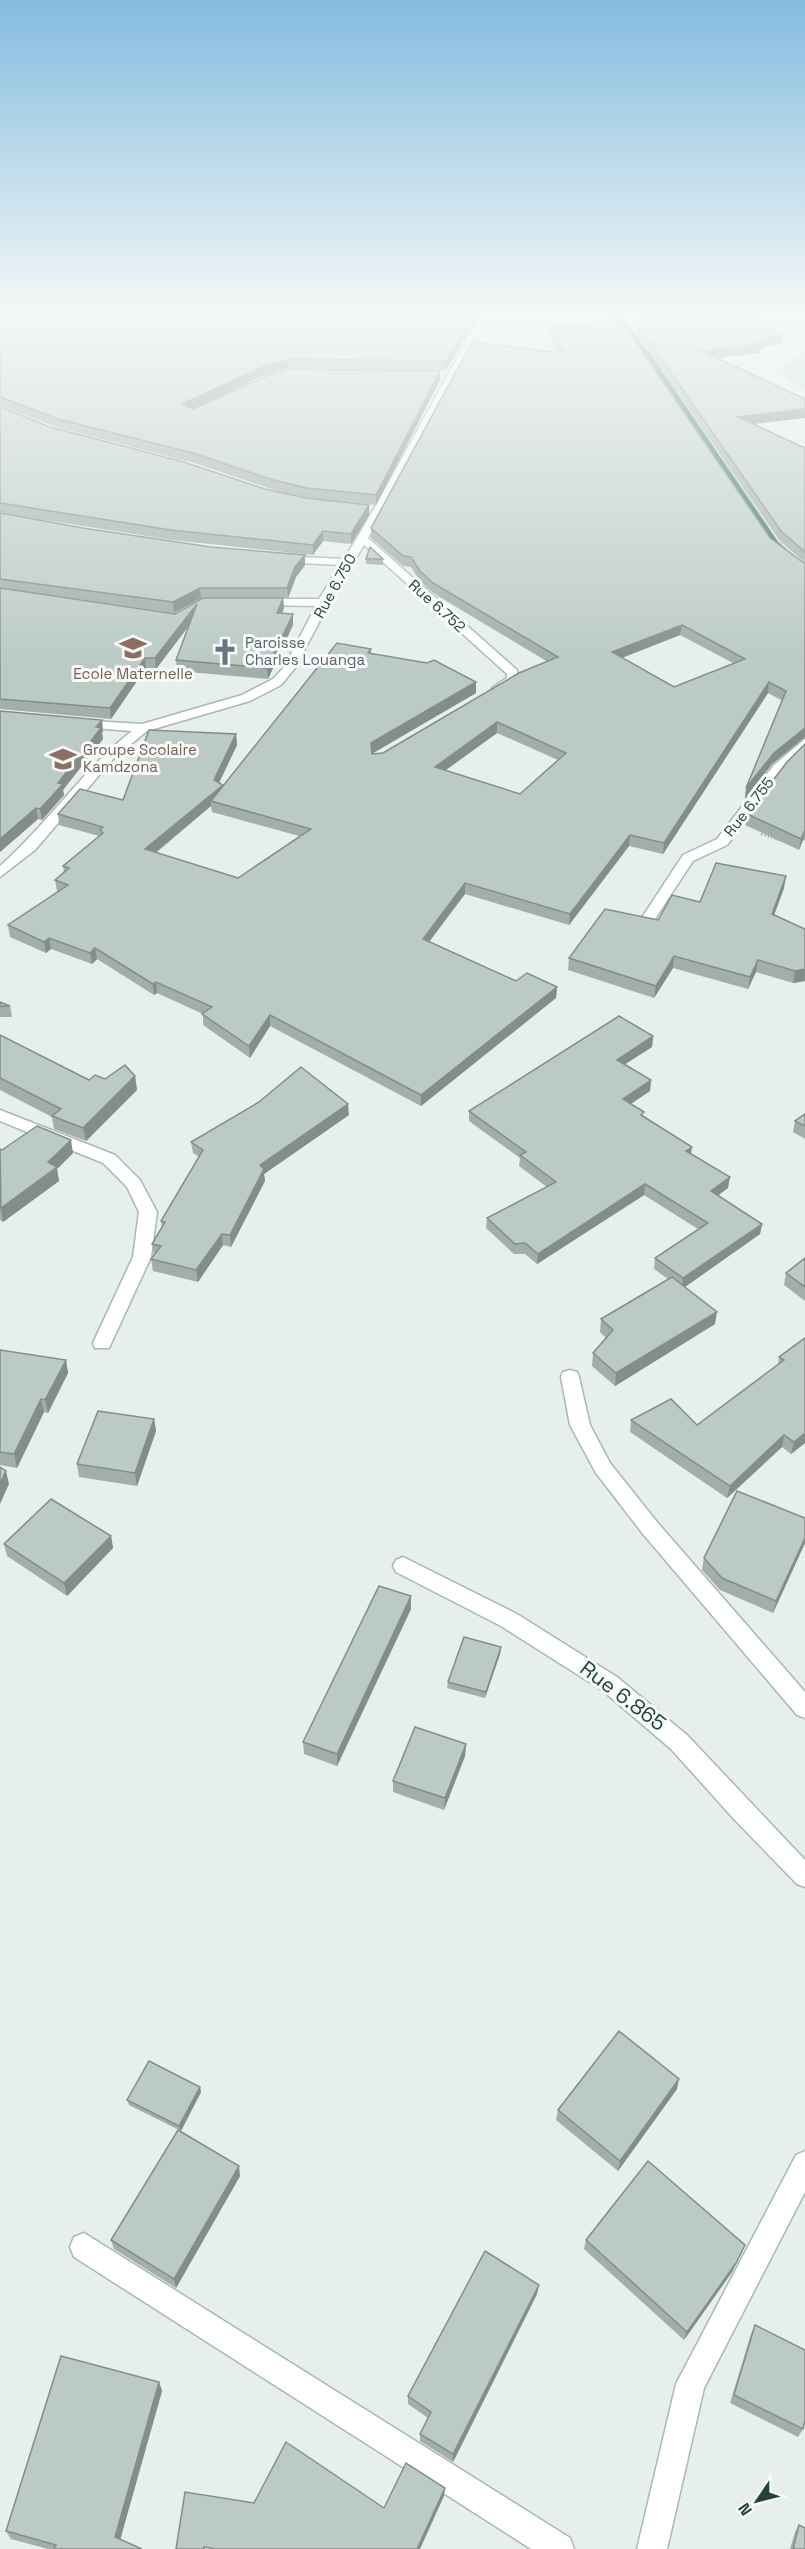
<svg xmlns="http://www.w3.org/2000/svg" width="805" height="2549" font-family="'Space Grotesk',sans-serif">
	<rect width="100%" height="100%" fill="#e6efeb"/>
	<!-- green -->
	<path fill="#bfe0c8" d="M805,352v38l-17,-9 -8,-13z"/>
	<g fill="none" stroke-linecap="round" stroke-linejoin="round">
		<defs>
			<g id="street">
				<path d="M485,311h8l-38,64 -70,135 -17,28 149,132v12l-17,12h-8v-6l15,-10v-4l-143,-129 -29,47 -40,76 -14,17 -31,16 -103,30 -34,28 -78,91 -35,27v-11c48,-42 82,-96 132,-135l-53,-4 -6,-4 2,-3 67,4 100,-29 31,-16 11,-12 32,-61 -56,-1 -6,-3 6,-3h59l21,-34 -60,-3 -6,-3 6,-3 64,3c50,-80 91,-167 141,-248z"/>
				<path d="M805,739v11l-21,21 -57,74 -34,16 -42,64h-10l-2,-3 44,-67 34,-16 57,-74z"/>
				<path d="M0,1110l115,45 25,25 17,32 -6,45 -42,91h-14l-2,-5 40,-86 6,-45 -12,-25 -24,-24 -103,-42z"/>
				<path d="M570,1370l7,2 2,5 11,48 20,38 47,59 148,170v26l-8,-3 -154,-181 -47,-61 -26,-48 -9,-48 2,-5z"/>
				<path d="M403,1557l114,57 100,63 70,58 118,125v27l-8,-3 -64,-66 -62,-69 -69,-59 -101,-64 -105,-54 -3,-6 3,-6z"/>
				<path d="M805,2151v41l-101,196 -37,161h-30l39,-165 120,-229z"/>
				<path d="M84,2233l486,305 4,11h-43l-457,-292 -4,-10 4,-10z"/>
			</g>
			<path id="highway" d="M609,311h8l34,44 127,187 27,24v9l-35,-29 -126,-188z"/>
		</defs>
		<!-- street casing -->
		<use href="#street" stroke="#a8b8b2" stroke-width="3"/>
		<!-- highway casing -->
		<use href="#highway" stroke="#c2cac8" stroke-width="3"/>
		<!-- path -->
		<path stroke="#86b3a5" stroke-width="2" stroke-dasharray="1.5 2" stroke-linecap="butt" d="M761,834l21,7"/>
		<!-- street -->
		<use href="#street" fill="#fff" fill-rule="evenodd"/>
		<!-- highway -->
		<use href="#highway" fill="#2f6f62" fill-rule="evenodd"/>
	</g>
	<!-- wall -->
	<g fill="#a1aea9" fill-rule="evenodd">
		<path d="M0,311h482l-36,59 -157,-2 -29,9 -67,32 247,-38v9l-64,125 -69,-7 -33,-8 -80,-27 -135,-35 -59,-22z"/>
		<path d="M631,311h120l31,25 -1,8 -17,2v3h-4l-1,4 -42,5 37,66 51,24v115l-25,-22 -144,-209 1,-8h5z"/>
		<path d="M549,327l221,211 35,26v173l-33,27 -27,35 1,-11 37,-87 -15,-8 -105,161 -34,-8 -60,79 -104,-31 -36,47 87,40 41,6 -1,11 -135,108 -151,-80 -20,32 -47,-33v-11l-46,-21 -3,2 -57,-36 -5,5 -41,-15 -5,4 -36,-16 -2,-12 50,-34h-1l-2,-11 9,-7 -1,-7 36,-30 -40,-11 -1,-11 65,-14 113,-66 1,11 -18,38 4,2 148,-136v4l105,29v11l-104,61 11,-1 165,-91 -115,-69 -13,-12 -9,-14 -8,-1 -32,-28v-10l187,-176 -9,-16zM680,635l53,28 -59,24 -52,-29zM497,733l61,27 -38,34 -75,-24zM211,806l1,6 87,24 -61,42 -82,-25z"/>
		<path d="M0,407l50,20 215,62 104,26 -18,29 -28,-3 -10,14 -141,-15 -172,-27z"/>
		<path d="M0,513l83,15 128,19 94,8v10l-9,12 -8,21h-87l-27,15 -145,-21 146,22 108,-16 1,10 -2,6h11v11l-25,54 -91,-8 -1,-11 12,-34 -32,43 -10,-1 -35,51 -111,-10z"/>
		<path d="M366,559h17v6l-17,-1z"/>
		<path d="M0,711l103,20 -1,2 1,6 -40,51 1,5 -22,25 -4,-1 -38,33z"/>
		<path d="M805,744v97l-2,-1 -4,10 -54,-25 2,-11z"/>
		<path d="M784,888l-10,27 31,14v52l-12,2 -37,-11 -8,17 -75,-21 -19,30 -86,-28 1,-12 131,-56z"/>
		<path d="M0,1002l10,4 2,11h-12z"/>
		<path d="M0,1035l89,45 46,-4 2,14 -51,51 -32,-12 -2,-12 -52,-27z"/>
		<path d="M653,1036l-1,11 -27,17 26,16 -1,11 -20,13 14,12 48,31 -1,7 37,34 -11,8 45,28 -2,10 -75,53 30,37 -100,62 -23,-20 1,-13 13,-15 -6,-6 1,-13 67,-40 -14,-10 1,-11 43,-29 -54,-34 -107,69 -12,-10h-11l-28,-26 1,-10 60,-31 -28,-21 1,-8 -51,-37v-10z"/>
		<path d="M805,1114v25l-12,-7 2,-11z"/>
		<path d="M349,1115l-85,59 1,7 -34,66 -8,-2 -25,37 -45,-11 -2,-12 3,-4 -2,-11 10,-17 -1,-6 38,-64 -6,-4 -2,-11z"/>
		<path d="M0,1149l2,1 71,3 -16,16 2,12 -56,41 -3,-2z"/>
		<path d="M805,1258v43l-21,-16 2,-12z"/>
		<path d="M805,1338v105l-14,11 -9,-7 -55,51 -97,-66 1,-12 66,5 81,-60 1,-8z"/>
		<path d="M0,1350l66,10 2,13 -20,40 -4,-1 -27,56 -17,-3z"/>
		<path d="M154,1419l2,12 -19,55 -58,-9 -2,-13z"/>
		<path d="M805,1518v25l-32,70 -53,-23 -18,-20 2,-12z"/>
		<path d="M111,1536l2,12 -46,48 -60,-40 -3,-12z"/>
		<path d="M411,1596v13l-74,157 -33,-12 -1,-12z"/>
		<path d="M501,1647l-1,7 -15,44 -38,-10 1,-6z"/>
		<path d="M466,1744l-1,12 -21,54 -51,-18v-11z"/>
		<path d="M677,2089l-59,82 -62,-51 2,-10z"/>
		<path d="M201,2092l-20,39 -52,-26 -2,-5z"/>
		<path d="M240,2176l-64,112 -62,-39 -3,-9z"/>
		<path d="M586,2240l159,5 -13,27 -48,68 -100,-91z"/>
		<path d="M537,2294l-84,168 -33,-21v-7l8,-16 -20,-14v-8z"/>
		<path d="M755,2325l48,104 -5,8 -68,-34 21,-69z"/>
		<path d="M159,2382l3,9 -42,148 22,10h-94l-37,-10 -5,-8z"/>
		<path d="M799,2525l6,24h-15l5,-17z"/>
	</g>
	<!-- shaded-wall -->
	<g fill="#838d89">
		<path d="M477,311h5l-36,59v-9z"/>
		<path d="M782,336l-1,8 -17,2v3h-4l-1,4 -58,7 1,-9 55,-10 6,-3z"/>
		<path d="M289,359v9l-29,9 -77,36 -1,-9 78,-36z"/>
		<path d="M440,371v9l-64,125v-10z"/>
		<path d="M805,409v9l-68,8 1,-9z"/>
		<path d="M369,505v10l-18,29v-10z"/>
		<path d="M323,531v10l-10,14v-10z"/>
		<path d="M305,555v10l-9,12 -8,21 -1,-10 8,-21z"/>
		<path d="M200,588l1,10 -27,15 -1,-11z"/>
		<path d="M283,598l1,10 -6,16 -1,-11z"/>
		<path d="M197,604l1,10 -42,55 -1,-11z"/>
		<path d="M293,614v11l-25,54 -1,-11z"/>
		<path d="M682,625l-2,10 -69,27 1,-10z"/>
		<path d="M145,658l1,10 -35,51 -1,-11z"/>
		<path d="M476,682v11l-105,61v-11z"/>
		<path d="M769,682l-1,11 -105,161 1,-11z"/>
		<path d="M102,720l1,11 -1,2 1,6 -40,51 1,5 -22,25 -2,-11z"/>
		<path d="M497,722v11l-62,45v-11z"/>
		<path d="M805,728v9l-33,27 -27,35 1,-11 28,-35z"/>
		<path d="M236,734l1,11 -22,46 -1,-11z"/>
		<path d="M223,785l-12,16v5l-65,54 -1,-11z"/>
		<path d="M36,808l2,11 -38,33v-13z"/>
		<path d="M805,830l-2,10 -4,10 2,-11z"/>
		<path d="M630,835l-1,11 -60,79 1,-11z"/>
		<path d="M786,876l-2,12 -14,38 2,-12z"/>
		<path d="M465,883v11l-42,56v-11z"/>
		<path d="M49,938l2,11 -5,4 -2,-11z"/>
		<path d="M95,948l2,11 -5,5 -2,-11z"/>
		<path d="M674,956l-1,12 -19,30 2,-12z"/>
		<path d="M758,960l-2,12 -8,17 2,-12z"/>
		<path d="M805,969v12l-12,2 2,-12z"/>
		<path d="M156,982l1,11 -3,2 -1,-11z"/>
		<path d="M557,987l-1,11 -135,108v-11z"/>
		<path d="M270,1015v11l-20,32 -1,-12z"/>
		<path d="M653,1036l-1,11 -36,23 1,-10z"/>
		<path d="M135,1076l2,14 -51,51 -3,-13z"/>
		<path d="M651,1080l-1,11 -28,19 1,-11z"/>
		<path d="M348,1104l1,11 -85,59 1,7 -34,66 -1,-12 30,-70z"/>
		<path d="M71,1140l2,13 -16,16 2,12 -56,41 -2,-14z"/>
		<path d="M692,1147l-2,10 -4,-6z"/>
		<path d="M730,1177l-2,11 -19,14 2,-11z"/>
		<path d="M645,1184l-1,11 -107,69 1,-10z"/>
		<path d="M762,1224l-2,10 -78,55 1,-11z"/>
		<path d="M222,1234l1,11 -25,37 -2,-12z"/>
		<path d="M717,1312l-2,12 -100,62 1,-13z"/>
		<path d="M66,1360l2,13 -20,40 -3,-13z"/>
		<path d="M41,1399l3,13 -27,56 -3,-14z"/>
		<path d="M154,1419l2,12 -19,55 -2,-13z"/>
		<path d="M805,1433v10l-14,11 3,-12z"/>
		<path d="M784,1435l-2,12 -55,51 3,-12z"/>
		<path d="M6,1471l3,13 -9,20v-20z"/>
		<path d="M111,1536l2,12 -46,48 -3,-13z"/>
		<path d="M805,1538v5l-32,70 3,-12z"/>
		<path d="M411,1596v13l-74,157v-12z"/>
		<path d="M501,1647l-1,7 -15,44 1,-6z"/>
		<path d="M466,1744l-1,12 -21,54 1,-12z"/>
		<path d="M679,2079l-2,10 -59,82 2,-10z"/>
		<path d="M200,2087l1,5 -20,39 -2,-5z"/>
		<path d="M239,2166l1,10 -64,112 -2,-9z"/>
		<path d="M745,2245l-13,27 -48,68 3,-8z"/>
		<path d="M539,2285l-2,9 -84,168v-8z"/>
		<path d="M159,2382l3,9 -43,153 -4,-7z"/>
		<path d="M445,2488l-1,8 -24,53h-3z"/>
	</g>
	<!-- building -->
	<g fill="#bbcac4" stroke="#838d89" stroke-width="1.5" fill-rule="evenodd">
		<path d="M0,311h477l-31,50 -157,-2 -29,9 -78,36 11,5 74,-33 24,-7 149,2 -64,124 -69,-7 -34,-8 -80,-27 -135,-34 -58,-22z"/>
		<path d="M639,311h112l31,25 -19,2 2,2 -8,1 3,3 -58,7 103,48v10l-67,8 67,31v104l-24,-21 -144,-207 13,-1z"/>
		<path d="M623,324l147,214 35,26v164l-31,25 -28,35 40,-97 -17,-9 -105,161 -34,-8 -60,79 -105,-31 -42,56 93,42 11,-8 30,14 -136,108 -151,-80 -21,31 -47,-32 10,-7 -56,-25 -3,2 -58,-36 -5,5 -41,-15 -5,4 -36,-17 60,-40 -13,-5 14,-12 -6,-2 40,-33 -3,-3 3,-3 -45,-13 22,-25 43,11 26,-70 87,4 -22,46 9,5 -78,64 93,29 73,-49 -100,-28 126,-158 34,6 -3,4 59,10 7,-3 42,22 -105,61 1,11 11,-1 136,-80 39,-16 -125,-74 -13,-12 -9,-14 -8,-1 -32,-28 101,-186 91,11 -14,-26zM682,625l63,34 -71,28 -62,-35zM497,722l69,31 -46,41 -85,-27z"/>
		<path d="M0,407l50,20 134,35 81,27 41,9 63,7 -18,29 -28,-3 -10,14 -142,-15 -171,-27z"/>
		<path d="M0,513l83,15 128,19 94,8 -10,12 -8,21h-87l-27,14 -173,-23z"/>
		<path d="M370,547l13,12h-17z"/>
		<path d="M0,588l175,26 28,-16h80l-6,15 16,1 -26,54 -91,-8 21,-56 -42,54h-10l-35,50 -110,-9z"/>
		<path d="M0,711l102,9 -6,7 5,1 -43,55 5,1 -23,25 -4,-1 -36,31z"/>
		<path d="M805,744v86l-4,9 -54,-25 40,-52z"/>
		<path d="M716,863l70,13 -14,38 33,15v40l-10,2 -37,-11 -8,17 -76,-21 -18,30 -87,-28 36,-49 53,11 14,-25 28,7z"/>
		<path d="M0,1002l10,4h-10z"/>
		<path d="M619,1016l34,20 -36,24 34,20 -28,19 21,13 -3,3 51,32 -6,4 44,26 -19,14 51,33 -79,54 -28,-20 53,-35 -63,-39 -107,70 -13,-11 -10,1 -28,-26 69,-36 -36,-27 6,-3 -57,-41z"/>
		<path d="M0,1035l89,45 6,-5 10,4 20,-14 10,11 -52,52 -31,-12 9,-7 -61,-31z"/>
		<path d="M301,1067l47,37 -88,61 4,4 -34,66 -8,-1 -26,36 -45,-11 10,-13 -9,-2 13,-22 -4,-1 42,-71 -12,-8 68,-40z"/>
		<path d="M805,1114v12l-10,-5z"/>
		<path d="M37,1126l34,14 -23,22 9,5 -56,41 -1,-59 2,1z"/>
		<path d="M805,1258v29l-19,-14z"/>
		<path d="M672,1277l45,35 -101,61 -23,-20 20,-23 -12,-11z"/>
		<path d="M805,1338v95l-11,9 -10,-7 -54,51 -99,-66 40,-21 26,26 87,-65 -5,-3z"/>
		<path d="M0,1350l66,10 -21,40 -4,-1 -27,55 -14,-2z"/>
		<path d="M98,1411l56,8 -19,54 -58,-9z"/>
		<path d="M0,1467l6,4 -6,13z"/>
		<path d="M737,1491l68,27v20l-29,63 -54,-23 -18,-20z"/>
		<path d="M51,1499l60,37 -47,47 -60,-39z"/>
		<path d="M379,1586l32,10 -74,158 -34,-12z"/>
		<path d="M464,1637l37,10 -15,45 -38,-10z"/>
		<path d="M415,1727l51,17 -21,54 -52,-17z"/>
		<path d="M619,2031l60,48 -59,82 -62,-51z"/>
		<path d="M149,2061l51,26 -21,39 -52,-26z"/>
		<path d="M178,2130l61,36 -65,113 -63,-39z"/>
		<path d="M648,2161l97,84 -9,18 -49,69 -101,-92z"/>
		<path d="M485,2251l54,34 -86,169 -33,-20 11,-22 -23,-16z"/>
		<path d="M755,2325l50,25v70l-2,9 -69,-34z"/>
		<path d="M61,2356l98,26 -44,155 27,12h-88l2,-4 -50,-14z"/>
		<path d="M286,2442l98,66 22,-45 39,25 -28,61h-201l-12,-2v2h-28l9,-57 69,11z"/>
		<path d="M799,2525l6,3v21h-12z"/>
	</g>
	<!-- sky -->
	<linearGradient id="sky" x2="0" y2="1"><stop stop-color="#84bce0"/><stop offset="0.47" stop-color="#f4f8f6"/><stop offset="1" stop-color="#f4f8f6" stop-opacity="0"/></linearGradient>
	<rect width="805" height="668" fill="url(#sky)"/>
	<!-- icons -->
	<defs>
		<symbol id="school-bare" viewBox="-9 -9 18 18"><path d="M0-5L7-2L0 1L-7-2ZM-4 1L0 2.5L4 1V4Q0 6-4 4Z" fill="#8d6e63" stroke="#f7fbf9" stroke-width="2.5" paint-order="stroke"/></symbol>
		<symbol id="church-bare" viewBox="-9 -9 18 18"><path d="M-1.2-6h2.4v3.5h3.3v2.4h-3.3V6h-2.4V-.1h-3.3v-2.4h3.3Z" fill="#6b7280" stroke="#f7fbf9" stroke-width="2.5" paint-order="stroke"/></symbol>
	</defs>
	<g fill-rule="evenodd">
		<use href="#school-bare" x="114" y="629" width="38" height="38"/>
		<use href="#church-bare" x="206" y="633" width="38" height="38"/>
		<use href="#school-bare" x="44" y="740" width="38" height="38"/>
	</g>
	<g text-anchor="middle" stroke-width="6" stroke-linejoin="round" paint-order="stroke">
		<!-- far-street labels -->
		<g font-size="15" fill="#24423a" stroke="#f7fbf9">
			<text transform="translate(335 586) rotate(-61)" y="5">Rue 6.750</text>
			<text transform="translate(437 606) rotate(42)" y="5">Rue 6.752</text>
			<text transform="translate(749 807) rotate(-52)" y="5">Rue 6.755</text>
		</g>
		<!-- far-worship labels -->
		<g font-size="15" fill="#5b616d" stroke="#f7fbf9" text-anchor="start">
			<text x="245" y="648">Paroisse<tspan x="245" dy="17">Charles Louanga</tspan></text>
		</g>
		<!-- far-education labels -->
		<g font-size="15" fill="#785e54" stroke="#f7fbf9">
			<text x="133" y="679">Ecole Maternelle</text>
			<text x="83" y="755" text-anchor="start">Groupe Scolaire<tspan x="83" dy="17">Kamdzona</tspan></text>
		</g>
		<!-- near-street labels -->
		<g font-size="21" fill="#24423a" stroke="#f7fbf9">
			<text transform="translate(623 1696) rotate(37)" y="7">Rue 6.865</text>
		</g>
	</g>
	<!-- north arrow -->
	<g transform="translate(757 2501) rotate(235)" stroke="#f7fbf9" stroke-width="4.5" paint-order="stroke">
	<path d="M0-4.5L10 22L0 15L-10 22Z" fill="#24423a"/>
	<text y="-9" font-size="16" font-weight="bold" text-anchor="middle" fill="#24423a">N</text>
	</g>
</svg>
